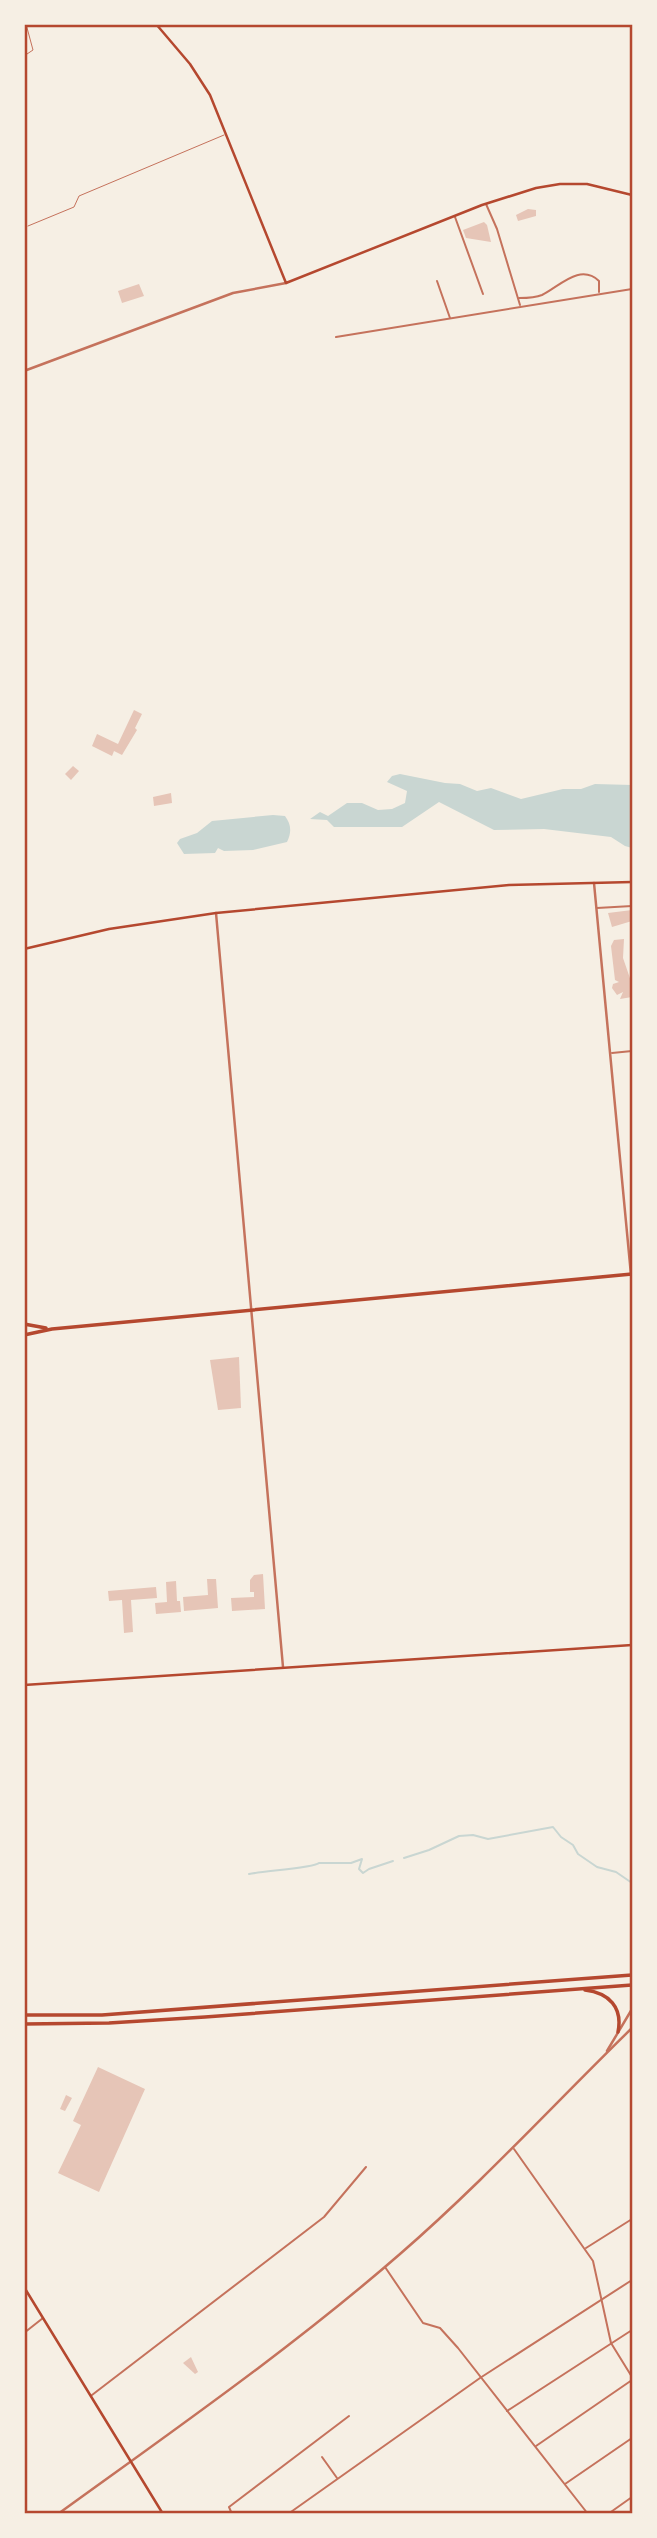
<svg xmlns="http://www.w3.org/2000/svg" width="657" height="2538" font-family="Inter,sans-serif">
	<rect width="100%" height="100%" fill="#f6efe4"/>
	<!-- water -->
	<g fill="#c9d6d2">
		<path d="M400,774l45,9 15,1 17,7 14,-3 30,11 42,-10h18l14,-5 37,1v63l-7,-2 -14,-9 -67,-8 -50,1 -55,-28 -37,25h-68l-7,-7 -17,-1 10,-7 8,4 19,-13h15l16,7 14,-1 13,-6 2,-12 -20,-9 5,-6z"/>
		<path d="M273,815l12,1c6,8 7,16 2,26l-34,8 -29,1 -6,-3 -3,5 -31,1 -7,-11 3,-4 17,-6 15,-12z"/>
	</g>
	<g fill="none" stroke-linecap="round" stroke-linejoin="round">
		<!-- stream -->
		<g stroke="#c9d6d2" stroke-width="2">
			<path d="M404,1858l25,-8 30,-14 14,-1 15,4 65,-12 8,10 12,8 5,9 19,13 19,5 16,11"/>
			<path d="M249,1874c14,-3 65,-6 70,-11h32l11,-4 -3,10 4,4 6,-4 24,-8"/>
		</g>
	</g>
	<!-- building -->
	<g fill="#e6c5b7">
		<path d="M528,209l8,1v6l-18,5 -2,-6z"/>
		<path d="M484,222l3,3 4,17 -25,-4 -3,-8z"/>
		<path d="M139,284l5,12 -22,7 -4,-12z"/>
		<path d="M134,710l8,4 -7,14 2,2 -15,25 -8,-4 -2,5 -20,-10 5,-12 21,10z"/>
		<path d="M73,766l6,5 -8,9 -6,-6z"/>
		<path d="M171,793l1,10 -18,3 -1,-9z"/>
		<path d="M632,910v11l-20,6 -4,-14z"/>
		<path d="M624,939l-1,19 9,26v13l-12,2 3,-7 -6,3 -5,-7 1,-4 6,-2 -4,-2 -4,-34 3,-6z"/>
		<path d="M239,1357l2,51 -23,2 -8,-50z"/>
		<path d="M263,1574l2,35 -33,2 -1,-13 23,-1v-5h-4v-12l4,-5z"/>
		<path d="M207,1579h9l2,29 -34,3 -1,-14 25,-2z"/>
		<path d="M176,1581l1,20h3l1,11 -25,2 -1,-11 12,-1 -1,-20z"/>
		<path d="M156,1587l1,11 -26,2 2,32 -9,1 -2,-33 -13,1 -1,-10z"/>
		<path d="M98,2067l47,22 -46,103 -41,-19 23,-48 -8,-4z"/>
		<path d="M66,2095l6,3 -7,13 -5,-2z"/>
		<path d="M191,2357l7,15 -3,2 -12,-11z"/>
	</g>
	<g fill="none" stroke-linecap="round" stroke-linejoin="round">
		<!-- service -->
		<g stroke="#c5725c" stroke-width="1">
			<path d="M24,56l9,-6 -7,-26"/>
			<path d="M28,226l46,-19 5,-11 145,-61"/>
		</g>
		<!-- minor -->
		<g stroke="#c5725c" stroke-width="2">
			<path d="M486,204l11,25 23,76"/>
			<path d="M455,217l28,77"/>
			<path d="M437,281l13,37"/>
			<path d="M519,298c8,0 16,0 23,-3 18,-9 38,-32 57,-14v11"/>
			<path d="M336,337l296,-48"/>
			<path d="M597,908l35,-2"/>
			<path d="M612,1053l20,-2"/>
			<path d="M514,2149l79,112 18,82 21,34"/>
			<path d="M586,2248l46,-29"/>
			<path d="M385,2267l38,56 17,5 18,20 130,166"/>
			<path d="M24,2333l19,-15"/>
			<path d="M92,2395l232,-178 42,-50"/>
			<path d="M507,2411l125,-81"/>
			<path d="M536,2446l96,-66"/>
			<path d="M322,2457l15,21"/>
			<path d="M565,2484l67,-46"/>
			<path d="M232,2514l-3,-7 120,-91"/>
			<path d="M288,2514l192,-136 152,-98"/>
			<path d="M608,2514l24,-17"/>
		</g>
		<!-- tertiary -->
		<g stroke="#c5725c" stroke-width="2.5">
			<path d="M24,371l209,-78 53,-10"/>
			<path d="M594,883l37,392"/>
			<path d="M216,913l67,754"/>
			<path d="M607,2051l25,-42"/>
			<path d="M58,2514c116,-84 234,-166 342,-260 82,-71 155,-151 232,-226"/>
		</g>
		<!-- secondary -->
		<g stroke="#b5482f" stroke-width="2.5">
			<path d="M156,24l34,40 20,31 76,188 196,-78 54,-17 24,-4h27l45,11"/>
			<path d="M24,949l85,-20 107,-16 293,-28 123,-3"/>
			<path d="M24,1685l608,-40"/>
			<path d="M24,2287l139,227"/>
		</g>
		<!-- primary -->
		<g stroke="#b5482f" stroke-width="3.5">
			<path d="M24,1324l22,4"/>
			<path d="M24,1335l28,-6 580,-55"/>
		</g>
		<!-- trunk -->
		<g stroke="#b5482f" stroke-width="3.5">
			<path d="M585,1990c24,3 38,17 33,42"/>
			<path d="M24,2015h78l530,-40"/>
			<path d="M24,2024l85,-1 96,-6 427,-32"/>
		</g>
	</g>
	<!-- border -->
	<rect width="657" height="2538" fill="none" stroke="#f6efe4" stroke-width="52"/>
	<rect x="26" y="26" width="605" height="2486" fill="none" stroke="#b5482f" stroke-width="2.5"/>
</svg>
